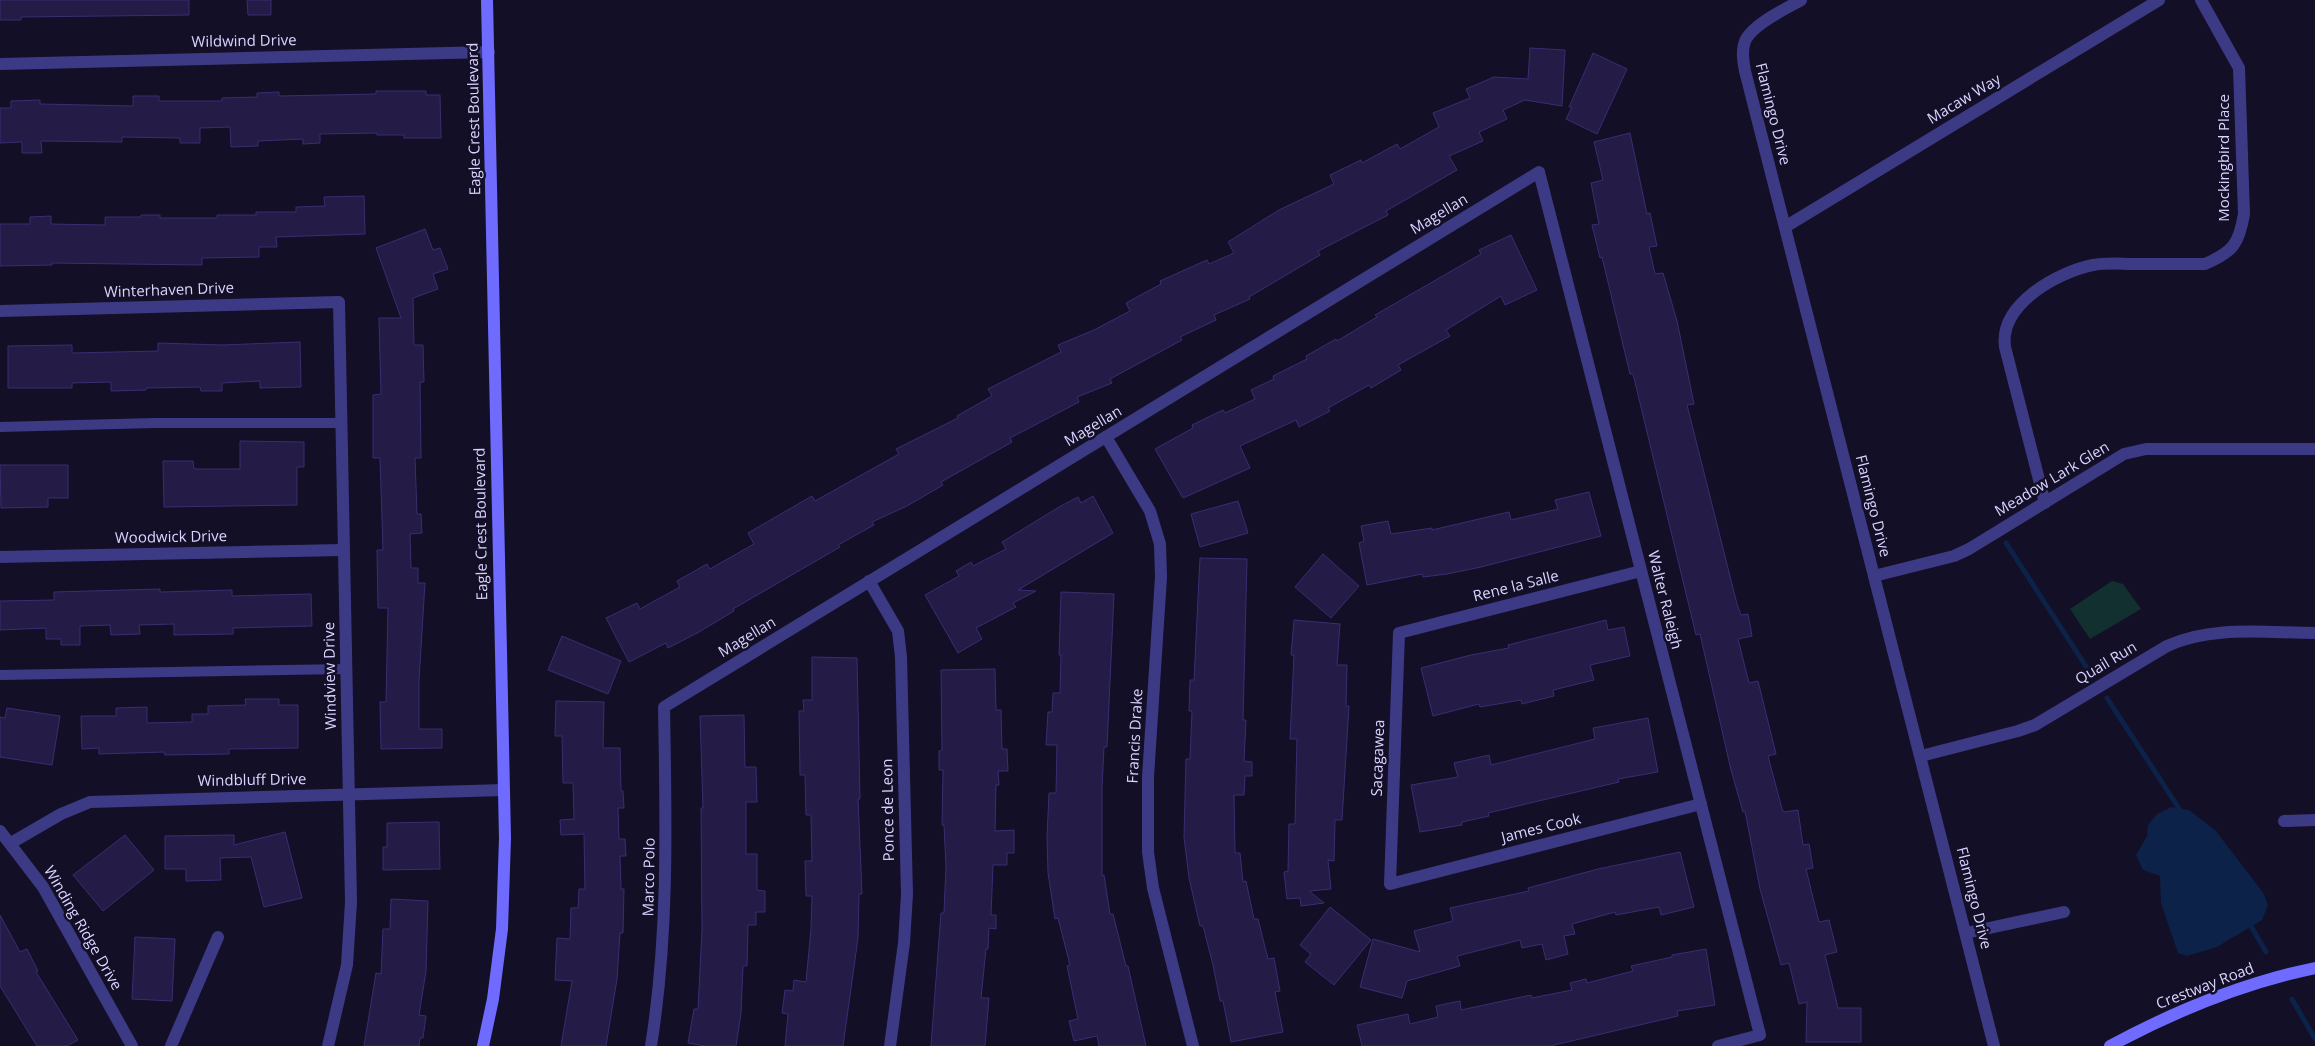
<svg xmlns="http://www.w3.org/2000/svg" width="2315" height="1046" font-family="'Open Sans',sans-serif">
	<rect width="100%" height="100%" fill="#130f26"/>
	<!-- green -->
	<path fill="#12302f" d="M2112,581l11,3 18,25 -51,30 -20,-30z"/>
	<!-- water -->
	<path fill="#0c2248" d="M2172,807l17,3 27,21 48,63 4,11 -6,15 -45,27 -30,9 -9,-3 -17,-50 -1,-27 -17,-6 -7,-15 11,-19 1,-11 9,-11z"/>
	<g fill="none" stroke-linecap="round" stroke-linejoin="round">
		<!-- stream -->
		<g stroke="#0c2248" stroke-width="5">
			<path d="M2006,543l85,131"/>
			<path d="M2107,698l75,115"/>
			<path d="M2248,921l18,31"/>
			<path d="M2292,999l23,40"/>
		</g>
	</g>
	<!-- building -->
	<g fill="#241b47" stroke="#3b2d73">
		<path d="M0,0h189v15l-168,2v3h-21z"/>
		<path d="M247,0h24v15h-23z"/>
		<path d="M1530,48l35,2 -3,56 -37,-6 -22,10 4,9 -28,13 4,9 -34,15 8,14 -71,41 2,4 -70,36 2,4 -71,42 1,2 -36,16 2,5 -36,17 2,3 -72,39 2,4 -35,14 2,5 -69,36 2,4 -71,40 2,3 -36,21 -35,16 2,3 -36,20 2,2 -107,62 1,2 -35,21 -31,16 -2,-5 -37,19 -23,-44 31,-15 3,6 40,-22 -3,-6 30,-17 3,5 44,-25 -6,-11 64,-37 3,5 84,-47 -3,-5 62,-31 -1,-2 35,-20 -4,-7 73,-37 -3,-7 36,-15 36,-19 -4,-8 35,-19 -1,-3 47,-21 2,4 25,-11 -6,-11 51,-32 55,-26 -4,-9 31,-15 1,3 35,-19 3,5 39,-22 -6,-14 37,-15 -4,-9 28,-12 34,2z"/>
		<path d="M1593,53l34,16 -30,65 -31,-15 6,-12h-3z"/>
		<path d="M376,91h50v4h14l1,43h-37v-3h-27v-2l-57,1v9l-17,1v-5l-45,2v5l-27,1 -1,-20 -30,1v15h-20v-5l-58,-1v5l-81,-1 1,12h-20v-11l-22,1v-35h11v-7l29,-1v4l93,2v-10h26v5h63v-3l35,-1v-4l22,-1v4l97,-2z"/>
		<path d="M1630,133l17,81 3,-1 7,33 -8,1 6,27 8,-1 14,48 17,83 -7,1 50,199 4,11 7,-1 4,22 -14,3 11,44 9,-2 18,73 -8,2 14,53 2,3 14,-2 5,35 6,-1 4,24 -7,1 13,53 10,-2 8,32 -12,3 13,53h23v34h-55l1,-40 -8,2 -10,-41 -8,2 -21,-76 -15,-78 -2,1 -12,-42 -31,-136 -4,1 -63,-261h-3l-28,-117 -2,1 -8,-33 7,-1 -8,-41 12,-3 -9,-38z"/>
		<path d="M364,196l1,38 -89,3 1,10h-18v10l-57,1v7l-150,-2v2l-52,1v-42h30v-7l21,-1v8l54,1v-8h36v-2h19v3h57v-3h39v-3h40v-5l29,-1 -1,-9z"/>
		<path d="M425,229l8,21 7,-2 8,21 -15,5 5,15 -25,9 1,47h9l1,37h-4l1,76h-6l2,56h4l1,19 -12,1 1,34h7v15h7l-6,97v49h23v19l-61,1 -1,-47h6l2,-94h-10l-1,-58h6l-3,-92h-7v-63l8,-1 -2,-76h22l-25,-70z"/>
		<path d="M1511,235l26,55 -32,15 -4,-9 -55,34 4,6 -52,29 3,5 -30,18 -2,-3 -41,23 2,3 -31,16 -3,-7 -56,26 10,22 -67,30 -28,-49 38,-21 -1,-3 31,-15 2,3 30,-14 -4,-9 23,-11 -1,-3 34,-17 -1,-3 30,-17 1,2 40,-24 -2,-2 106,-61 -2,-4z"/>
		<path d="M300,342l1,45 -41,1v-7l-38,2v8h-21l-1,-4 -54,1v2l-35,1v-9l-39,1v5h-64v-42l64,-1v8l86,-2v-8l64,2z"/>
		<path d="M240,441l64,1v25h-7v38l-133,2 -1,-46h30l1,8h46z"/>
		<path d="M0,465h68v33h-20v9l-47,1z"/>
		<path d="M1589,492l12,44 -120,31 -34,7 -24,3 -1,-3 -55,11 -8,-42 5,-2 -3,-15 27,-5 3,13 41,-6v2l77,-18 2,8 47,-11 -3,-9z"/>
		<path d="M1093,496l20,37 -95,57 18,1 -23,12 3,4 -40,21 6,11 -24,14 -33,-58 34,-19 -3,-5 15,-9 2,4 33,-17 -4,-7 57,-35 19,-10 3,6z"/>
		<path d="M1238,501l10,32 -48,14 -9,-33z"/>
		<path d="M1323,554l36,32 -28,32 -36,-31z"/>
		<path d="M1200,558l47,1 -4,161h3l-2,41 8,1v14h-7l-1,19h-10l1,58h5l3,29 3,-1 8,38h4l10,40 6,-1 6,33 -5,1 8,40 -52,10 -8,-41h-3l-7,-36 -10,-39h-3l-11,-48 -5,-41 2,-78h4l2,-48h-3l1,-31h4z"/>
		<path d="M160,589v3l72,-2v6l79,-2 1,32 -79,2v6l-59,1v-11l-35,1 1,9 -29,1 -1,-10 -30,1v19h-19v-6h-15v-11l-46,2v-29l54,-1v-8z"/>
		<path d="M1061,592l53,2 -7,153h-3l-2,41v88l2,-1 6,39h3l13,52h2l18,80h-47l-2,-10 -23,5 -5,-20 9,-2 -11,-53 3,-1 -12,-47 -3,1 -7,-46 -1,-36 2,-44h7l1,-48h-11l2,-33h4l1,-19h7l1,-38h-2z"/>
		<path d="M1294,620l46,4 -3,41h10l-1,41h3l-7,114h-7l-1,41 -6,-1 3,29 -22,2 15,12 -23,3 -1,-8 -13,1 -3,-27 4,-1 1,-47h6l2,-85h-7l4,-84h-3z"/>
		<path d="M1606,620l2,10 16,-3 6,29 -40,9 4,15 -41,10 1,6 -32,8 -1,-4 -41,7 -1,-3 -46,12 -12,-48 50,-13 38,-7 -1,-3z"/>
		<path d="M562,636l59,25 -13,33 -60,-24z"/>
		<path d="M812,657l45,1 3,141h-2l4,95h-3l-1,44 -15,108h-58l3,-32 -6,-1 3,-23 8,1 1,-11 12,2 5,-53 1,-33h-6l-1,-35h7l-1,-46h-5l-1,-40h-5l-1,-64h5l-1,-11h9z"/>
		<path d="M995,669l1,41h5l1,39h5l1,22h-10l1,14h-3l-1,46 19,-1v23h-7v12h-14l-2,50h5v14l-7,-1 -1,21h-2l-5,49h8l-4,48h-54l10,-133h3l2,-47 -2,-41h-2l1,-55h-4v-19l3,-1 -1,-80z"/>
		<path d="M245,699h34v6h19v43l-69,1v5l-64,1 -1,-3 -65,2v-6l-17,1 -1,-33h35v-8l31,-1v16l45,-1v-8h16v-8l38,-1z"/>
		<path d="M556,701l48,1 -1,46h17l1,43h2l1,17h-6l1,31h6l1,17h-6l1,33h3l-1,44h-3l-3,46 -11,67h-45l11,-65 -17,-1 2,-42 13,1 1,-31h7l1,-19h6l-1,-55 -23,1 -1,-15 14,-1 -1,-36h-10l-1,-47h-7z"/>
		<path d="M7,708l53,8 -8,49 -52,-8v-40l5,1z"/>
		<path d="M744,715l1,52h11l1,35h-11v52h11v36l8,1v21h-9v13h-8l-1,41h-4l-2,47 -5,33h-31l-17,-3 6,-34h4l4,-80 -1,-121h2l-3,-92z"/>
		<path d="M1648,718l10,54 -40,7 1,3 -131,31 1,3 -27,6v3l-42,7 -9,-47 47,-8 -4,-14 35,-8 2,10 104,-26 -2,-11z"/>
		<path d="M439,822l1,47 -57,1v-23h4v-24z"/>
		<path d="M285,832l17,66 -38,9 -13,-50 -31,1 1,22 -35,1v-12h-21v-33l69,-1v10z"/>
		<path d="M125,835l29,35 -51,41 -30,-36z"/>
		<path d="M1680,852l14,55 -33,8 -2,-8 -43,8 -1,-3 -43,12 3,10 -11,2 4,18 -22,6 -4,-16 -20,4 -2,-8 -63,16 3,10 -53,15 -5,17 -42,-11 13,-48 47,13 -6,-21 39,-10 -3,-13 79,-17 -1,-3 70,-19z"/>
		<path d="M391,899l37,2 -2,70 -7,44 7,1 -3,22h-3l-1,8h-55l12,-73 5,1 2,-45h7z"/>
		<path d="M1330,907l41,33 -37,45 -29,-23 6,-8 -11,-9z"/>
		<path d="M0,915l20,37 7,-3 11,22 -2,1 42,68 -11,6h-30l-37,-60z"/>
		<path d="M135,937l40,2 -3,62 -40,-2z"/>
		<path d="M1706,949l9,56 -38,6 1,5 -128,30h-188l-5,-21 51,-11 2,10 28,-7 -2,-11 14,-3 10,-2 1,9 70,-15 1,3 40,-8 -2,-7 16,-4 1,4 46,-12 -2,-5 41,-9v-2z"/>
	</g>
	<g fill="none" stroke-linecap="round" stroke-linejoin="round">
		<!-- lane -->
		<g stroke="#3d3a85" stroke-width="10">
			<path d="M0,427l154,-4h187"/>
			<path d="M0,675l346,-6"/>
		</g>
		<!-- street -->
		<g stroke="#3d3a85" stroke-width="12">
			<path d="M1801,0c-15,9 -46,23 -55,39 -5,10 -3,22 -1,32l249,975"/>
			<path d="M0,64l489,-12"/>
			<path d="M1785,227l374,-227"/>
			<path d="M0,311l339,-9 12,600 -4,63 -19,81"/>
			<path d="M1106,437l44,74 10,33 1,33 -13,200v75l5,36 40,158"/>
			<path d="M2045,503l-40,-156c-6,-43 53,-75 88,-82 14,-3 29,-1 43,-1 23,0 46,0 69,0 28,-12 34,-20 39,-50l-5,-146 -38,-68"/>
			<path d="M0,557l344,-7"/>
			<path d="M1641,571l-242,62 -9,251 311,-80"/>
			<path d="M1874,576l80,-20 15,-7 155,-95 22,-5h169"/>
			<path d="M869,581l29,50 3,26 6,237 -3,49 -14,103"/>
			<path d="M1921,756l97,-25 17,-6 132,-79c45,-21 99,-13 148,-13"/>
			<path d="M2284,821l31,-1"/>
			<path d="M0,831l43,56 89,159"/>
			<path d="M11,843l50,-29 29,-12 414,-12"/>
			<path d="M1966,933l98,-21"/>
			<path d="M171,1046l47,-109"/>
			<path d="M651,1046c18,-113 15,-225 13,-339l875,-535 221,863 -42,11"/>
		</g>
		<!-- secondary -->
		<g stroke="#6f6bff" stroke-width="12">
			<path d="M483,1046l10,-47 9,-70 3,-91 -18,-838"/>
			<path d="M2110,1046c65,-35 133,-63 205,-78"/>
		</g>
	</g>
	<g text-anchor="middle" stroke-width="5" stroke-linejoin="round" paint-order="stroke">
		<!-- street labels -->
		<g font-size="15" fill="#d9d4ff" stroke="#130f26">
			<text transform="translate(244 41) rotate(-1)" y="5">Wildwind Drive</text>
			<text transform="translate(1964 99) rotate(-31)" y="5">Macaw Way</text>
			<text transform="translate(1773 114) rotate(76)" y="5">Flamingo Drive</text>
			<text transform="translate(474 119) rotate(-91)" y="5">Eagle Crest Boulevard</text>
			<text transform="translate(2224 158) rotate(-90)" y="5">Mockingbird Place</text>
			<text transform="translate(1439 214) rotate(-31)" y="5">Magellan</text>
			<text transform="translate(169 290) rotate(-2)" y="5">Winterhaven Drive</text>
			<text transform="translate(1093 426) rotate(-31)" y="5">Magellan</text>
			<text transform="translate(2052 479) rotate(-31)" y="5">Meadow Lark Glen</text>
			<text transform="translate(1873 506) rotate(76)" y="5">Flamingo Drive</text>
			<text transform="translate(481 524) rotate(-91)" y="5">Eagle Crest Boulevard</text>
			<text transform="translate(171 537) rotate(-1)" y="5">Woodwick Drive</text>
			<text transform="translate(1516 586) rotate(-14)" y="5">Rene la Salle</text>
			<text transform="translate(1665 600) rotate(76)" y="5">Walter Raleigh</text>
			<text transform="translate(747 637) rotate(-31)" y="5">Magellan</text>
			<text transform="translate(2106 663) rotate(-31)" y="5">Quail Run</text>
			<text transform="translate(330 676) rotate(-91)" y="5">Windview Drive</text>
			<text transform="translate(1135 736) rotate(-87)" y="5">Francis Drake</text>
			<text transform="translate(1378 758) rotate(-88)" y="5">Sacagawea</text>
			<text transform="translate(252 780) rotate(-1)" y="5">Windbluff Drive</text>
			<text transform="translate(888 810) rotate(-91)" y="5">Ponce de Leon</text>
			<text transform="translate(1541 828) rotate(-14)" y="5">James Cook</text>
			<text transform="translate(649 877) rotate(-89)" y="5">Marco Polo</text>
			<text transform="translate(1974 898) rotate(76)" y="5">Flamingo Drive</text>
			<text transform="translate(83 928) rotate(60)" y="5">Winding Ridge Drive</text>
			<text transform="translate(2205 986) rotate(-21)" y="5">Crestway Road</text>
		</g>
	</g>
</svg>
